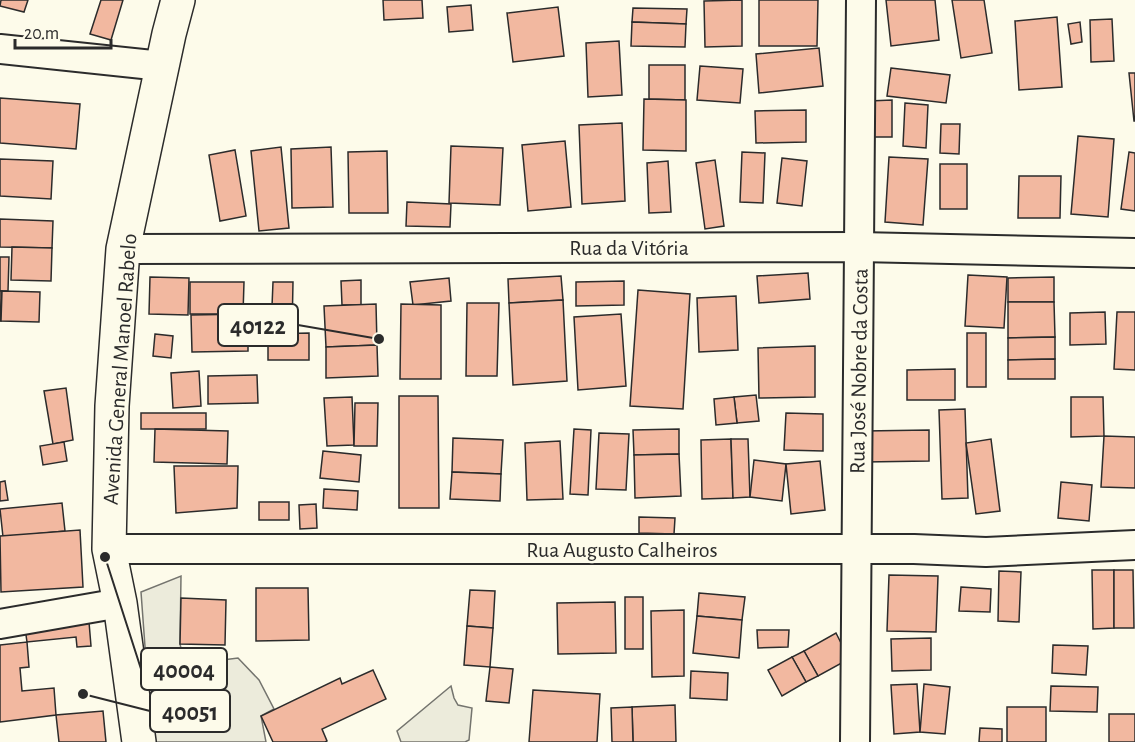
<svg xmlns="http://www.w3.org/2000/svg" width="1135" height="742" font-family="'Alegreya Sans',sans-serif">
	<rect width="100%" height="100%" fill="#fdfbea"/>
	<!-- green -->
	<g fill="#ecebdb" stroke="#74746e" stroke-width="1.5">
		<path d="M181,576l-1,68 8,36 12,-2 7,-16 31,-4 21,22 15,29 -13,7 5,26h-114l-11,-150z"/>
		<path d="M451,686l3,12 4,7 14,3 -3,32 -4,2h-64l-4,-11z"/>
	</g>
	<!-- building -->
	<g fill="#f2b8a0" stroke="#2b2b2b" stroke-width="1.5">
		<path d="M1,0h27l-4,12 -24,-6z"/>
		<path d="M101,0h22l-12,40 -21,-6z"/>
		<path d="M383,0h39l1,18 -39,2z"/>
		<path d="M742,0v46l-37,1 -1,-46z"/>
		<path d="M759,0h59l-1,46h-58z"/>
		<path d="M886,0h49l4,40 -48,6z"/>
		<path d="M952,0h32l8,53 -31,5z"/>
		<path d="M471,5l2,25 -24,2 -2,-25z"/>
		<path d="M558,7l6,49 -51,6 -6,-49z"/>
		<path d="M633,8l54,1 -1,15 -54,-2z"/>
		<path d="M1057,17l5,70 -43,3 -4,-69z"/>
		<path d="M1112,19l2,42 -23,1 -1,-42z"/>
		<path d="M632,22l54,2 -1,23 -54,-1z"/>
		<path d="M1080,22l2,20 -11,2 -3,-20z"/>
		<path d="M619,41l3,54 -34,2 -2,-54z"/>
		<path d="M819,48l4,38 -64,7 -3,-39z"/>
		<path d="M649,65h36v35l-36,-1z"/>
		<path d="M700,66l43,3 -3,34 -43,-3z"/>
		<path d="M891,68l59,7 -4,28 -59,-7z"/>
		<path d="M1129,73h6v48h-1z"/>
		<path d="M0,98l80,6 -4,45 -76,-6z"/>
		<path d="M644,99l42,1v51l-43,-1z"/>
		<path d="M892,100v37h-22l-1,-36z"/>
		<path d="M905,103l23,2 -2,43 -23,-2z"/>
		<path d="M806,110v32l-50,1 -1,-32z"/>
		<path d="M622,123l3,78 -43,3 -3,-79z"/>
		<path d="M941,124h19l-1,30 -19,-1z"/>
		<path d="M1078,136l36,3 -6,78 -37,-3z"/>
		<path d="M565,141l6,66 -43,4 -6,-66z"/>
		<path d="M451,146l52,2 -3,57 -51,-2z"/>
		<path d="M281,147l8,81 -30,3 -8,-80z"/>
		<path d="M331,147l2,60 -41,1 -1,-59z"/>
		<path d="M235,150l11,66 -26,5 -11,-66z"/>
		<path d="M387,151l1,62h-39l-1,-61z"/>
		<path d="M742,152l23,1 -2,50 -23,-1z"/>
		<path d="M1129,152l6,1v58l-14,-2z"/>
		<path d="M889,157l39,2 -5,66 -38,-3z"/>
		<path d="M782,158l25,3 -5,45 -25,-3z"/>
		<path d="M0,159l53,2 -2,38 -51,-3z"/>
		<path d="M715,160l9,66 -19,3 -9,-66z"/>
		<path d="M668,161l3,51 -22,1 -2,-50z"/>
		<rect x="940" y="164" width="27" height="45"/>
		<path d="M1019,176h42l-1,42h-42z"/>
		<path d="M407,202l44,2 -1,23 -44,-1z"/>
		<path d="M0,219l53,2 -1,27 -52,-1z"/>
		<path d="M12,247l40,1 -1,33 -40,-1z"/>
		<path d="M0,257h9l-1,34h-8z"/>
		<path d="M808,273l2,26 -51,4 -2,-27z"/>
		<path d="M968,275l39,2 -3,51 -39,-2z"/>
		<path d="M561,276l2,24 -54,3 -1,-24z"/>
		<path d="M150,277l39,1 -1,37 -39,-1z"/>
		<path d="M1054,277v25h-46v-24z"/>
		<path d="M449,278l2,23 -38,4 -3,-23z"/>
		<path d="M361,280v25h-19l-1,-24z"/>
		<path d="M624,281v24l-48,1v-24z"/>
		<path d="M190,282h54l-1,32h-53z"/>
		<path d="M273,282h20l-1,50 -21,-1z"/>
		<path d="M638,290l52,4 -7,115 -53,-3z"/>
		<path d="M0,291h2l-1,30h-1z"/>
		<path d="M2,291l38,1 -1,30 -38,-1z"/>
		<path d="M736,296l2,54 -39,2 -2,-54z"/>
		<path d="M563,300l4,81 -54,4 -4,-82z"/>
		<path d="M1008,302h46l1,35 -47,1z"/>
		<path d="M467,303h32l-2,73h-31z"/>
		<path d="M376,304l1,41 -51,2 -2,-41z"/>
		<path d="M401,304l40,1v74h-41z"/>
		<path d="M1105,312l1,32 -36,1v-32z"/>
		<path d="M1117,312h18v58l-21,-1z"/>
		<path d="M248,314v37l-56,1 -1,-37z"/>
		<path d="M621,314l5,72 -48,4 -4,-73z"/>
		<path d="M309,333v27h-41v-26z"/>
		<rect x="967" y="333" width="19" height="54"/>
		<path d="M155,334l18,2 -2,22 -18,-2z"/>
		<path d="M1055,337v22l-47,1v-22z"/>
		<path d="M377,345l1,31 -52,2v-31z"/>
		<path d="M815,346v51l-56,1 -1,-50z"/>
		<path d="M1055,359v20h-47v-19z"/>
		<path d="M955,369v31h-48v-30z"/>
		<path d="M199,371l2,35 -28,2 -2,-35z"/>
		<path d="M257,375l1,28 -50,1v-28z"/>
		<path d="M66,388l7,52 -20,4 -9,-53z"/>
		<path d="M756,395l3,26 -22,2 -3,-26z"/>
		<path d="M399,396h39l1,112h-40z"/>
		<path d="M352,397l2,48 -27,1 -3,-48z"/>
		<path d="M734,397l3,26 -21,2 -2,-26z"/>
		<path d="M1071,397h32l1,39 -33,1z"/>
		<path d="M355,403h23l-1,43h-23z"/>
		<path d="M965,409l3,89 -26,1 -3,-89z"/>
		<rect x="141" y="413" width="65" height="16"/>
		<path d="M786,413l37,1v37l-39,-1z"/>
		<path d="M155,429l73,2 -1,33 -73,-2z"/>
		<path d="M574,429l17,1 -3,65 -18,-1z"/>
		<path d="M679,429v25l-45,1 -1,-25z"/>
		<path d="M929,430v31l-65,1v-31z"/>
		<path d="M599,433l30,1 -3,56 -30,-1z"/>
		<path d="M1104,436l31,1v51l-34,-1z"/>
		<path d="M453,438l50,2 -2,34 -49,-2z"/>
		<path d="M731,439l2,59 -31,1 -1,-59z"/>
		<path d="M731,439h17l2,58 -17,1z"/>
		<path d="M991,439l9,72 -24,3 -10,-71z"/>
		<path d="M560,441l3,58 -36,1 -2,-57z"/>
		<path d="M64,442l3,19 -24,4 -3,-19z"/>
		<path d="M323,451l38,4 -2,27 -39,-4z"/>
		<path d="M679,454l2,42 -46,2 -1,-43z"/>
		<path d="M754,460l32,4 -4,37 -32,-4z"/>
		<path d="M820,461l5,49 -34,4 -5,-50z"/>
		<path d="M174,466h64l-1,42 -61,5z"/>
		<path d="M452,472l49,2 -1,27 -50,-2z"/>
		<path d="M5,481l3,19 -8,1v-19z"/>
		<path d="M1061,482l31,3 -3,36 -31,-3z"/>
		<path d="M324,489l34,2 -1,19 -34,-2z"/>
		<rect x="259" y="502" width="30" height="18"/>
		<path d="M62,503l3,28 -62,6 -3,-28z"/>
		<path d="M316,504l1,24 -17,1 -1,-24z"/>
		<path d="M639,517l36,1 -1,16 -35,-1z"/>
		<path d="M80,530l3,57 -82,5 -1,-56z"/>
		<path d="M1092,570h22v58l-21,1z"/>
		<path d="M1114,570h19l1,58h-20z"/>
		<path d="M999,571l22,1 -2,50 -21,-1z"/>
		<path d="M889,575l49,1 -2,56 -49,-1z"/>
		<path d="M961,587l30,2 -1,23 -31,-1z"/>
		<path d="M256,588h52l1,52 -53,1z"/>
		<path d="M470,590l25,1 -2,37 -26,-2z"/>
		<path d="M699,593l46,4 -3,23 -45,-4z"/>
		<rect x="625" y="597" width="18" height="52"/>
		<path d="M181,598l45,2 -1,45 -45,-1z"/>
		<path d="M615,602l1,51 -58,1 -1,-51z"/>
		<path d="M684,610v66l-32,1 -1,-66z"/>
		<path d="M697,616l45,4 -3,38 -46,-5z"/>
		<path d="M89,622l2,24 -14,1 -1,-10 -49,5 -2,-14z"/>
		<path d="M467,626l26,2 -3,39 -26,-2z"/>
		<path d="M757,630h32l-1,17 -30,1z"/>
		<path d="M836,633l13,26 -31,17 -14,-25z"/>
		<path d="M931,638v32l-39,1 -1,-32z"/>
		<path d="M27,642l2,25 -9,1 2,23 32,-3 2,27 -56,7v-77z"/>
		<path d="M1053,645l35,1 -2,29 -34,-2z"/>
		<path d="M804,651l14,25 -12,6 -14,-25z"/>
		<path d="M792,657l14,25 -24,14 -14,-26z"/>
		<path d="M490,667l23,2 -4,34 -23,-2z"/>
		<path d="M373,670l13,29 -64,30 5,12 -2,1h-52l-12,-26 79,-38 2,6z"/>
		<path d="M691,671l37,2 -1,27 -37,-2z"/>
		<path d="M917,684l3,48 -26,2 -3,-49z"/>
		<path d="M924,684l26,3 -5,47 -25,-2z"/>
		<path d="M1051,686l47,1 -1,25 -47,-1z"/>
		<path d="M533,690l67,4 -3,48h-68z"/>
		<path d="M675,705l1,37h-43l-1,-35z"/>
		<path d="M632,707l1,35h-21l-1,-34z"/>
		<rect x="1007" y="707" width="39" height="35"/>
		<path d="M103,711l3,31h-47l-3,-27z"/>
		<rect x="1109" y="714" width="26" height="28"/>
		<path d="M980,728l22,1v13h-23z"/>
	</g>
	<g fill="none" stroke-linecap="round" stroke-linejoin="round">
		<defs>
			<g id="minor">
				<path d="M0,49l162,17"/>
				<path d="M123,249l736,-2 276,6"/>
				<path d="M109,549h805l72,3 149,-7"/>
				<path d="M0,624l120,-21"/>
				<path d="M855,742l6,-742"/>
			</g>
			<path id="primary" d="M139,742l-19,-139 -11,-54 3,-143 11,-157 46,-215 9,-34"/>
		</defs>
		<!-- minor casing -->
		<use href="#minor" stroke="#2b2b2b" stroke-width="32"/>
		<!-- primary casing -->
		<use href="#primary" stroke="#2b2b2b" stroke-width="36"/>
		<!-- minor -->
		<use href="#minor" stroke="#fdfbea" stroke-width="28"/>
		<!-- primary -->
		<use href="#primary" stroke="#fdfbea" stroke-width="33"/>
	</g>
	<g text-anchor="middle" stroke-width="4.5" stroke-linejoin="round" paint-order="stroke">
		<!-- street labels -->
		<g font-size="22" fill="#2b2b2b" stroke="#fdfbea">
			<text x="629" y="255">Rua da Vitória</text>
			<text transform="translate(119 369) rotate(-86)" y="8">Avenida General Manoel Rabelo</text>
			<text transform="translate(858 371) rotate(-89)" y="8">Rua José Nobre da Costa</text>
			<text x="622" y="557">Rua Augusto Calheiros</text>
		</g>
	</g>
	<!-- callouts -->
	<path fill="none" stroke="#2b2b2b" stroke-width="2" d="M379 339L298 325M105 557L141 669M83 694L150 711"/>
	<g fill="#2b2b2b" stroke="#fdfbea" stroke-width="2">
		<circle cx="379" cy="339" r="6"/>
		<circle cx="105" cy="557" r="6"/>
		<circle cx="83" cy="694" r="6"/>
	</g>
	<g fill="#fdfbea" stroke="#2b2b2b" stroke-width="2">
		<rect x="218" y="304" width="80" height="42" rx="6"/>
		<rect x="141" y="648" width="86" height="42" rx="6"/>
		<rect x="150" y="690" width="80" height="42" rx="6"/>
	</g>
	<g font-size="24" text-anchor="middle" font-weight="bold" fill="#2b2b2b">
		<text x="258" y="334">40122</text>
		<text x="184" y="678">40004</text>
		<text x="190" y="720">40051</text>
	</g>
	<!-- scale -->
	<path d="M15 39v9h96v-9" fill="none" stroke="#2b2b2b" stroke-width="3"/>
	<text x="24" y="39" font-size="18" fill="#2b2b2b" stroke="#fdfbea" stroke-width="4.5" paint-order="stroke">20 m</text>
</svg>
